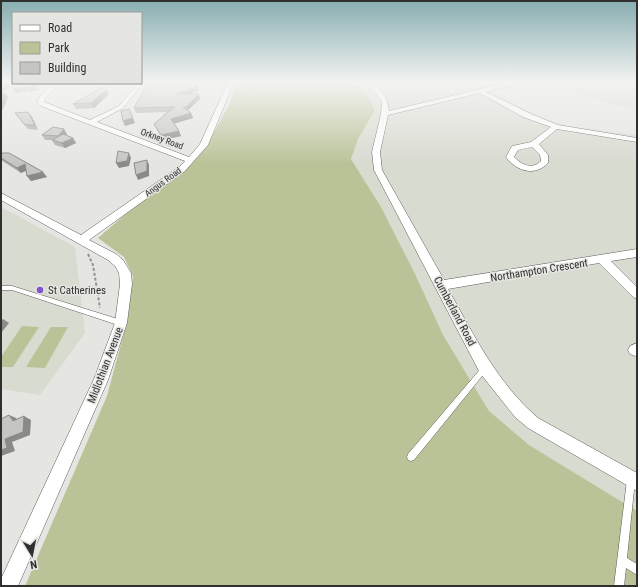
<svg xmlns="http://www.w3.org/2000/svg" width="638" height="587" font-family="'Roboto Condensed',sans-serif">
	<rect width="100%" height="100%" fill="#e5e5e2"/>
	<!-- built -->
	<g fill="#d8dbd0">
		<path d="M355,82h174l-36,10 47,26 27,8 70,9v376l-108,-66 -40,-34 -46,-76 -62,-128 -30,-48 7,-20 17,-29z"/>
		<path d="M535,82h102v29z"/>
		<path d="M1,207l74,40 10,86 -45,62 -39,-6z"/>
	</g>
	<!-- green -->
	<g fill="#bac397">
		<path d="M237,82h118l12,13 8,15 -17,29 -7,20 30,48 34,67 28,61 46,76 40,34 108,66v75h-612l82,-190 21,-78 5,-42 -9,-19 -26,-19 110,-95 21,-38z"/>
		<path d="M22,326l17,1 -26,40h-12v-10z"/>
		<path d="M51,327h17l-23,41 -19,-1z"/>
	</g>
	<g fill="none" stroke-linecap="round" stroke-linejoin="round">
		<defs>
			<g id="service">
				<path d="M1,286h11l109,34 2,1 1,2 -1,2 -2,1 -109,-36h-11z"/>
				<path d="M485,365l2,1 2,2 -2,2 -73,90 -3,1 -3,-1 -1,-3 1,-3 75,-88z"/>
				<path d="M631,476l3,1 1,3 -8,78 10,6v11l-11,-7 -2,18h-10l13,-106 1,-3z"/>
			</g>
			<g id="minor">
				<path d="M144,82l-21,26 -26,14 92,35 11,-13 28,-62h6l-26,63 -23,26 -96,69 27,14 7,6 8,13 1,11 -5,39 -19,57 -90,206h-17v-7l93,-200 21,-56 5,-39 -1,-11 -4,-7 -7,-6 -107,-60v-7l80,42 98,-68 6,-6 -144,-55 -4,-4 4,-7 12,-12h7l-14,14 -2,5 46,18 29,-14 19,-23z"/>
				<path d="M363,82c15,0 25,15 26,29l121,-29h12l-36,10 43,21 29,12 79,13v4l-80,-13 -18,15 9,11v8c-13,14 -32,8 -42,-6l6,-11 19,-4 20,-15 -28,-10 -43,-24 -92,22 -8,37 2,18 62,110 193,-31v8l-26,4 26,26v12l-4,-2 -34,-34 -151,26c26,46 49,94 90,129l99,55v18l-109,-63 -13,-11 -35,-44 -106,-203 -2,-18 9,-38 1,-12 -6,-9zM532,147l8,8 1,6c-9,9 -19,4 -27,-4l4,-7z"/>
				<path d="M637,343v12l-2,1 -5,-2 -2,-4 2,-4z"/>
			</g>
		</defs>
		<!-- service casing -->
		<use href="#service" stroke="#5b5c59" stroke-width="1"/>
		<!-- minor casing -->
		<use href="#minor" stroke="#5b5c59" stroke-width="1"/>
		<!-- path -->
		<path stroke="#929290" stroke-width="2" stroke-dasharray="3 2" stroke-linecap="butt" d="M88,254l5,11 7,43"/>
		<!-- service -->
		<use href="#service" fill="#fff" fill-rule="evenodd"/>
		<!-- minor -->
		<use href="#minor" fill="#fff" fill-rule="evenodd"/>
	</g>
	<!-- wall -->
	<g fill="#a9a9a7">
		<path d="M1,82h12l25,2 1,6 -8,1v2l-3,-2 -12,2 -5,-9 -3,-2 2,4v2z"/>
		<path d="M149,82h55l-9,2 4,6 -10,4h10l1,5 -12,11 3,3 2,5 -19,5 5,8 2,5 -18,4 -7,-12 -2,-4 10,-8v-1l4,-3 -32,1 -2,-5z"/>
		<path d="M109,94l-15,14 -18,1 -3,-5z"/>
		<path d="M15,113l17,4 6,13 -10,-1z"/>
		<path d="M67,134l-1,1 7,3 3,5 -11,5 -10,-3 -3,-5h-7l-3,-5z"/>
		<path d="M1,153l46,24 -16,4 -4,-5 -1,-5 -5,2 -20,-13z"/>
	</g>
	<!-- shaded-wall -->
	<g fill="#8a8a88">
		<path d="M8,82l2,4v2l-9,3v-6z"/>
		<path d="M189,82h15l-14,3z"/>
		<path d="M36,83h2v1l1,6 -8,1v2l-3,-5v-2z"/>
		<path d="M71,83h12l-11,2z"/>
		<path d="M198,86l1,4 -21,9 -1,-5z"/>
		<path d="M25,87l3,4 -12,2 -3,-4z"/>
		<path d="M107,89l2,5 -15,14 -3,-5z"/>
		<path d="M4,92l4,5 -7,16v-13z"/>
		<path d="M199,94l1,5 -13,12 -1,-4z"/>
		<path d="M129,109l6,14 -10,3 -2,-5z"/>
		<path d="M28,112l4,5 6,13 -3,-5z"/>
		<path d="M191,113l2,5 -20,6 -2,-5z"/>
		<path d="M64,129l3,5 -6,7 -3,-5z"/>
		<path d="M179,131l2,5 -18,4 -2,-5z"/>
		<path d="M73,138l3,5 -11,5 -3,-5z"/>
		<path d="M129,153l2,5 -2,8 -10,2 -3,-5z"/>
		<path d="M147,160l2,5v11l-11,4 -2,-5z"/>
		<path d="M25,164l4,5 -8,4 -4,-5z"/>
		<path d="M43,172l4,5 -16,4 -4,-5z"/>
		<path d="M3,319l6,4 -8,10v-12z"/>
		<path d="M9,415l7,3 4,6 -7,-3z"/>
		<path d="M24,416l7,4 -1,15 -18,7 3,9 -14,5v-6l4,-11z"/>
	</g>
	<!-- building -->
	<g fill="#c5c5c2" stroke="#8a8a88">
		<path d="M1,82h6v1l-6,2z"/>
		<path d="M10,82h3v1h23v2l-8,1v2l-3,-1 -12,2z"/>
		<path d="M149,82h42l7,4 -21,8h22l-13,13h-3l8,6 -20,6 8,12 -18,4 -7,-11 11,-9h-1l11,-8 -41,1z"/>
		<path d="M105,86l2,3 -16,14 -18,1z"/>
		<path d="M4,92l-3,8v-6z"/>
		<path d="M129,109l4,9 -10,3 -2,-10z"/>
		<path d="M28,112l7,13h-10l-10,-12z"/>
		<path d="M53,127l11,2 -6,7 -16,-1z"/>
		<path d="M63,134l10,4 -11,5 -10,-3z"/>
		<path d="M118,151l11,2 -2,8 -11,2z"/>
		<path d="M1,153h8l34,19 -16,4 -2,-12 -8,4 -16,-10z"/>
		<path d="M147,160v11l-11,4 -2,-12z"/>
		<path d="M9,415l4,6 11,-5 -1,16 -18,7 2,9 -6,2v-31z"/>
	</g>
	<!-- sky -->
	<linearGradient id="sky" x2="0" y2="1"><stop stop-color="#87adb0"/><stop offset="0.5" stop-color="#f3f3f2"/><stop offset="1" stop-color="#f3f3f2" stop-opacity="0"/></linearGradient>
	<rect width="638" height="164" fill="url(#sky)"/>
	<!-- markers -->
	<circle fill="#8054cd" stroke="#e5e5e2" stroke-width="1.5" cx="40" cy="290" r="4"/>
	<g text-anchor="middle" stroke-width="3" stroke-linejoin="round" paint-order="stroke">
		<!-- far-street labels -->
		<g font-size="9" fill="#30312f" stroke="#e5e5e2">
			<text transform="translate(162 139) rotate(20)" y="3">Orkney Road</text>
			<text transform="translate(163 182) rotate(-36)" y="3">Angus Road</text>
		</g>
		<!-- street labels -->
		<g font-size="11" fill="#30312f" stroke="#e5e5e2">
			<text transform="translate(539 270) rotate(-9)" y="4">Northampton Crescent</text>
			<text transform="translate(455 311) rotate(62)" y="4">Cumberland Road</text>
			<text transform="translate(105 365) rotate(-69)" y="4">Midlothian Avenue</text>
		</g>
		<!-- poi labels -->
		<g font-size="11" fill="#30312f" stroke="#e5e5e2" text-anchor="start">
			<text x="48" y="294">St Catherines</text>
		</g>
	</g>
	<!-- border -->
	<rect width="638" height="587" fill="none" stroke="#30312f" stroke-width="4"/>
	<!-- legend -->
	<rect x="12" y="12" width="130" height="72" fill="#e5e5e2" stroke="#9d9d9a"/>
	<rect x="20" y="25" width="20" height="6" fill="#ffffff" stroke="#9d9d9a"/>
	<text x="48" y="32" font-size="12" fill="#30312f">Road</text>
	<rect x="20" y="42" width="20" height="12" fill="#bac397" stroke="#9d9d9a"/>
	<text x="48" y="52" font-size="12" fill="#30312f">Park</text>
	<rect x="20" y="62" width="20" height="12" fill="#c5c5c2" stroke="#9d9d9a"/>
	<text x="48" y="72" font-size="12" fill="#30312f">Building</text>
	<!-- north arrow -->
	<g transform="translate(32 555) rotate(170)" stroke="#e5e5e2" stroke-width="3" paint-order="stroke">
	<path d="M0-3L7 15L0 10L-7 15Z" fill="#30312f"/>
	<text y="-6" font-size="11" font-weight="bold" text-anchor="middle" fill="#30312f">N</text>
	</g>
</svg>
